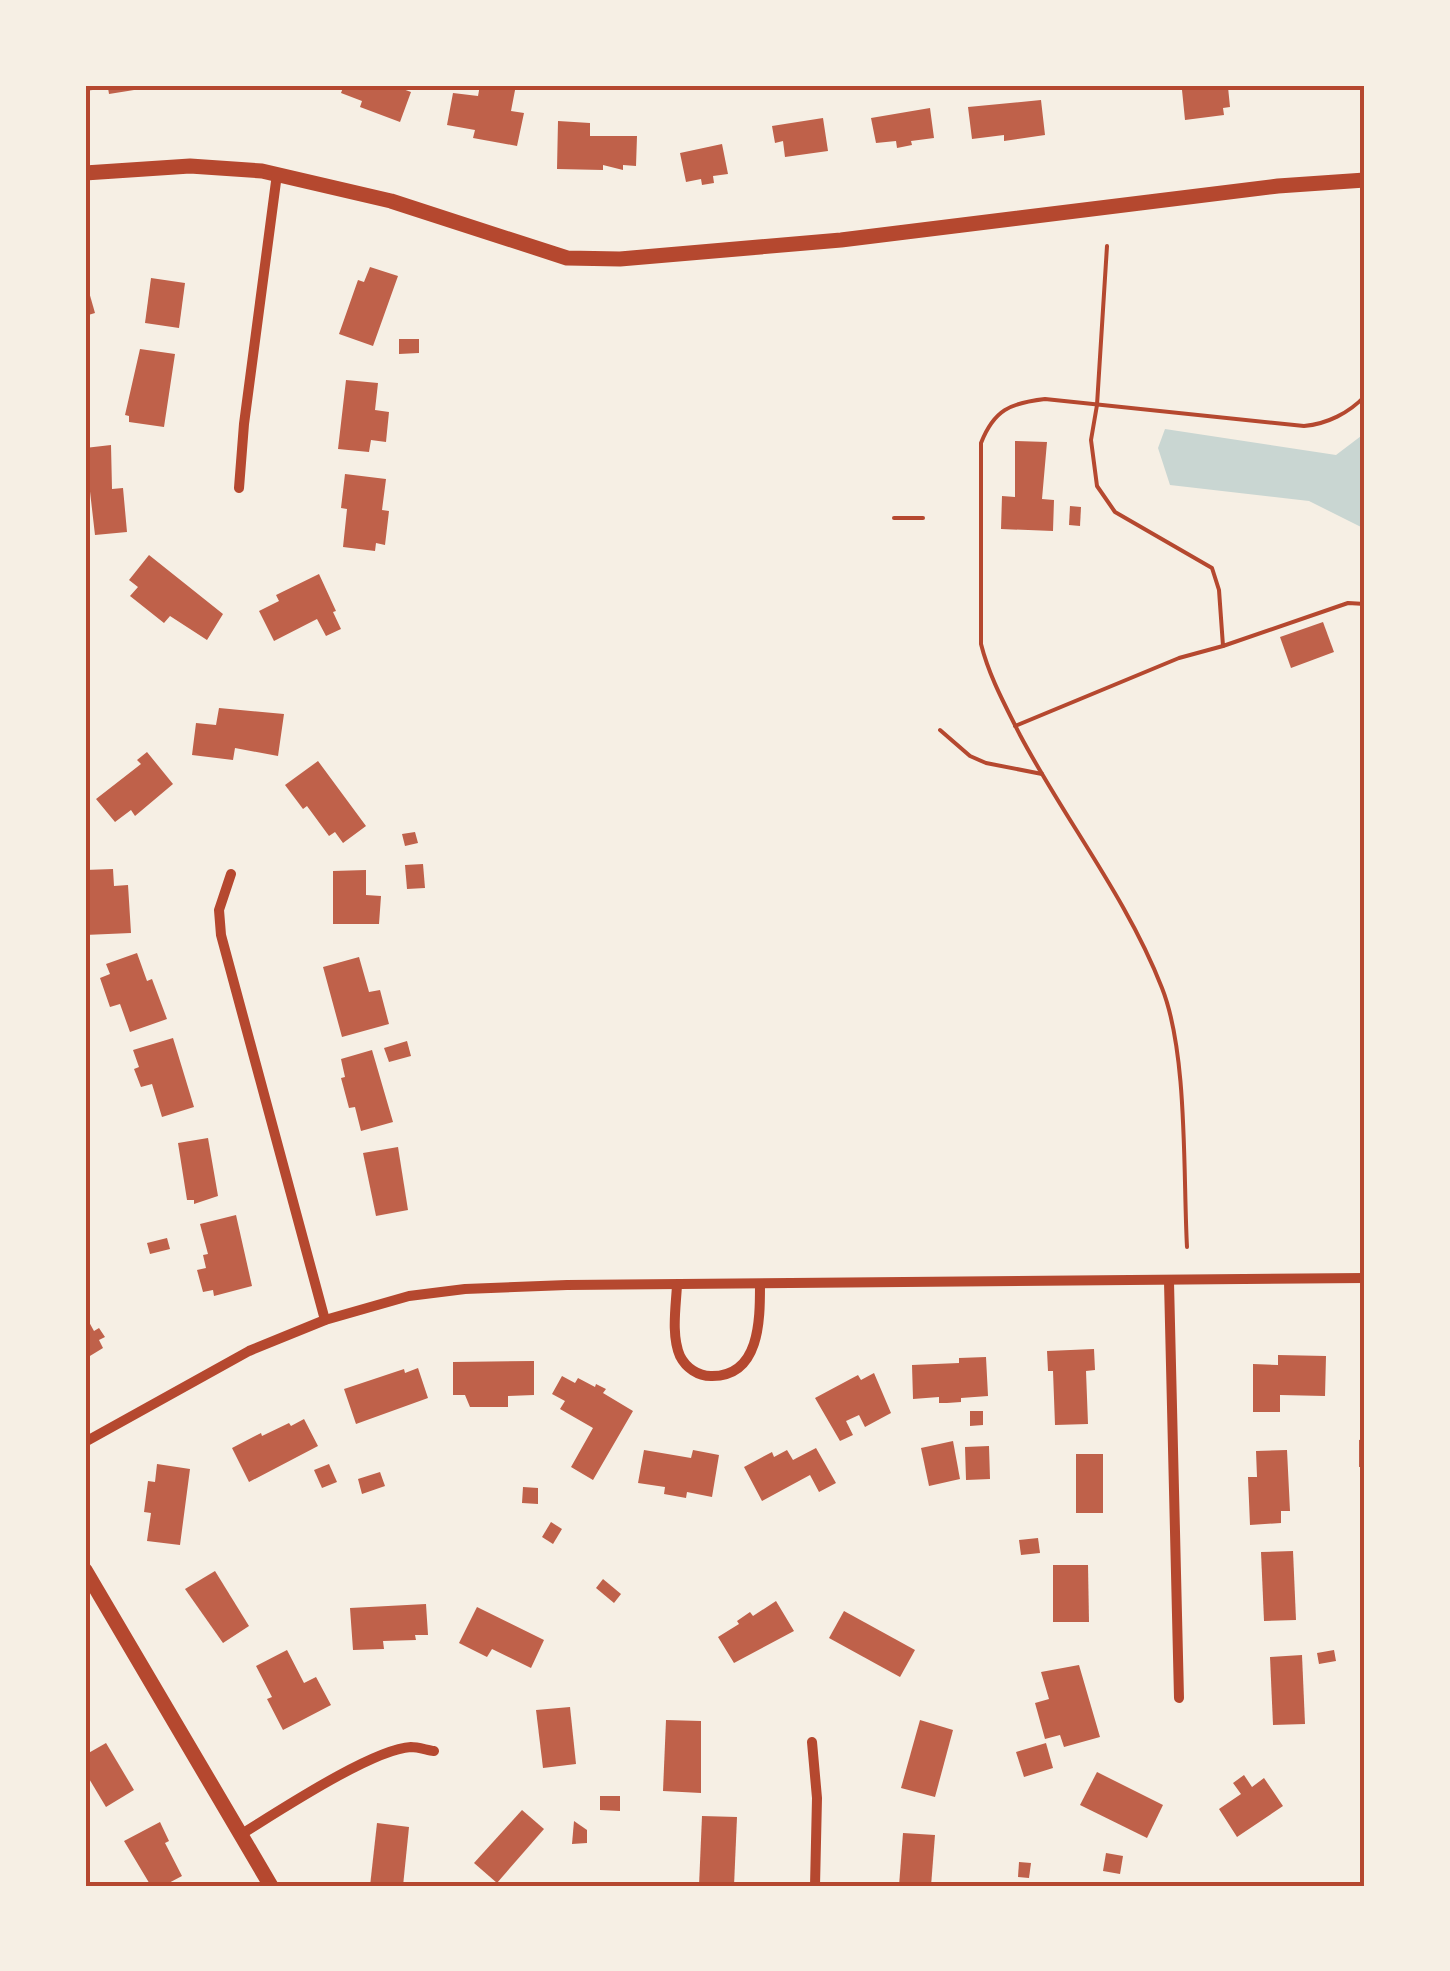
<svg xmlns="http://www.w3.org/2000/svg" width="1450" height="1971" font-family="'Titillium Web',sans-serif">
	<rect width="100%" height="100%" fill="#f6efe4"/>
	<!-- water -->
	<path fill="#c9d6d2" d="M1165,429l171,26 29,-22v96l-56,-28 -139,-16 -12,-37z"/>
	<!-- building -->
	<g fill="#bf614a">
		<path d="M85,85h48l1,5 -25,4 -1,-6 -23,3z"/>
		<path d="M344,85h48l19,7 -11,30 -40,-15 2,-6 -21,-8z"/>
		<path d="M480,85h36l-5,26 13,2 -7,33 -44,-8 2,-8 -28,-5 6,-32 25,3z"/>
		<path d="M1219,85l9,2 2,20 -7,1 1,7 -39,5 -3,-30z"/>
		<path d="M1041,100l4,35 -41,6v-6l-32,4 -4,-32z"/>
		<path d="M930,108l4,30 -23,3 1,4 -15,3 -1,-7 -20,2 -5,-25z"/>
		<path d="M823,118l5,33 -43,6 -2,-16 -8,2 -3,-17z"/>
		<path d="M558,121l32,2v13h47l-1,30 -13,-1v5l-20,-5v5l-46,-1z"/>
		<path d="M722,144l6,30 -15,2 1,7 -12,2 -1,-6 -15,3 -6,-29z"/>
		<path d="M370,267l28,9 -25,70 -34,-12 19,-54 6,2z"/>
		<path d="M85,278l10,35 -10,3z"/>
		<path d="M151,278l34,5 -6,45 -34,-5z"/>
		<path d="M399,339h20v14l-20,1z"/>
		<path d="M140,349l35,5 -11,73 -35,-5v-6l-4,-1z"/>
		<path d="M346,380l32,3 -3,27 14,2 -3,30 -15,-2 -2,12 -31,-3z"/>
		<path d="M1015,441l32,1 -5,57 12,1 -1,31 -52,-2 1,-33 13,1z"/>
		<path d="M111,445l1,44 11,-1 4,44 -32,3 -10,-87z"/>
		<path d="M345,474l41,5 -4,31 7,1 -4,34 -9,-2 -1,8 -32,-4 4,-38 -6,-1z"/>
		<path d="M1070,506l11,1 -1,19 -11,-1z"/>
		<path d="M149,555l74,59 -16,26 -37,-24 -6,7 -34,-27 8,-9 -9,-7z"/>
		<path d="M319,574l17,37 -3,1 8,17 -15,7 -9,-17 -43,22 -15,-30 20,-10 -3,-6z"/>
		<path d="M1323,622l11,30 -43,16 -11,-31z"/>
		<path d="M219,708l65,6 -6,42 -43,-8 -2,12 -41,-5 4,-32 20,2z"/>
		<path d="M147,752l26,32 -38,32 -4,-6 -16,12 -19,-23 45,-35 -4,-4z"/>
		<path d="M318,761l48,65 -23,17 -8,-11 -6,4 -22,-30 -4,3 -18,-24z"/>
		<path d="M415,832l3,11 -13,3 -3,-12z"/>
		<path d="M423,864l2,24 -18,1 -2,-24z"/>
		<path d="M113,869l1,17 14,-1 3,48 -46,2v-65z"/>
		<path d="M366,870v25l15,1 -2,28h-46v-53z"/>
		<path d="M137,953l10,28 5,-2 15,40 -37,13 -10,-28 -10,3 -10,-29 10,-4 -4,-10z"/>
		<path d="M359,957l10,35 11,-2 9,34 -47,13 -19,-70z"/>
		<path d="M173,1038l21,69 -32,10 -10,-33 -11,3 -7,-18 5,-2 -6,-17z"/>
		<path d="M407,1041l4,15 -22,6 -5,-14z"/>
		<path d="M372,1050l21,72 -32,9 -6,-24 -6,1 -8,-30 4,-1 -4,-18z"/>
		<path d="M208,1138l10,58 -24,8v-4h-7l-9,-57z"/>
		<path d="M398,1147l10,63 -32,6 -13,-63z"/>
		<path d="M236,1215l16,71 -38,10 -1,-6 -10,2 -6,-22 9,-2 -3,-13 5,-1 -8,-30z"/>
		<path d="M167,1238l3,11 -20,5 -3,-11z"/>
		<path d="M89,1322l5,9 5,-3 6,9 -6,3 4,8 -18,11v-35z"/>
		<path d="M1094,1349l1,21 -9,1 2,53 -33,1 -2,-54h-5l-1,-20z"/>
		<path d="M1278,1355l48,1 -1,40 -45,-1v17h-27v-48l25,1z"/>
		<path d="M986,1357l2,39 -27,2v4l-14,1h-8v-6l-26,2 -1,-34 47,-2v-5z"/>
		<path d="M534,1361v34l-26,1v11h-38l-5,-12h-12v-33z"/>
		<path d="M418,1368l10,30 -72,26 -12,-35 60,-20 1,4z"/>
		<path d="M874,1373l17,40 -26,14 -6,-12 -13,6 7,14 -13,6 -25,-43 43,-23 3,5z"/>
		<path d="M562,1376l13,7 3,-5 17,9 1,-3 10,5 -3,4 30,18 -40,69 -22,-13 22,-39 -33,-19 5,-8 -13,-7z"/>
		<path d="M970,1411h13v14l-13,1z"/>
		<path d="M304,1419l14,27 -69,36 -17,-34 29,-15 1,3 27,-13 2,3z"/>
		<path d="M1365,1439v28h-6v-27z"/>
		<path d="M953,1441l7,38 -31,7 -8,-38z"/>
		<path d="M989,1446l1,33 -24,1 -1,-33z"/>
		<path d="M816,1448l20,35 -17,9 -9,-17 -48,26 -18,-34 28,-15 2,5 13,-7 6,10z"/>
		<path d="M644,1450l47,8 2,-8 26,5 -7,42 -25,-5 -1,6 -22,-4 1,-7 -27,-4z"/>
		<path d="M1287,1450l3,61h-9v12l-31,2 -2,-48h9l-1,-26z"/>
		<rect x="1076" y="1454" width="27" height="59"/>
		<path d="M157,1464l33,5 -10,76 -33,-4 4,-28 -7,-1 4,-31 7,1z"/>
		<path d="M329,1464l8,18 -15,6 -8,-18z"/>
		<path d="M380,1472l5,14 -23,8 -4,-15z"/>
		<path d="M523,1487l15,1v16l-16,-1z"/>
		<path d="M551,1522l11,7 -9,15 -11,-7z"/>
		<path d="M1038,1538l2,15 -19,2 -2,-15z"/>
		<path d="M1293,1551l3,69 -32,1 -3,-69z"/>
		<path d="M1053,1565h35l1,57h-36z"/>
		<path d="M215,1571l34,55 -26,17 -38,-54z"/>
		<path d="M603,1579l18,15 -7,9 -18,-15z"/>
		<path d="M776,1601l18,30 -60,32 -16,-26 21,-13 -2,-3 13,-9 3,4z"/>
		<path d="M426,1604l2,31h-13l1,5 -33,1 1,8 -31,1 -3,-42z"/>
		<path d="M477,1607l67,33 -13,28 -39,-19 -5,8 -28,-14z"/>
		<path d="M844,1611l71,39 -15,27 -71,-39z"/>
		<path d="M287,1650l17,33 12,-6 15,28 -48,25 -16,-31 5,-2 -16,-31z"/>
		<path d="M1334,1650l2,11 -17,3 -2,-11z"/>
		<path d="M1302,1655l3,69 -32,1 -3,-68z"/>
		<path d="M1079,1665l21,72 -36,10 -4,-12 -15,4 -10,-36 14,-4 -8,-27z"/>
		<path d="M570,1707l6,57 -33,4 -7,-58z"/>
		<path d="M666,1720l35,1v72l-38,-2z"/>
		<path d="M920,1720l33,10 -18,67 -34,-9z"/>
		<path d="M106,1743l28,47 -28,17 -21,-35v-17z"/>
		<path d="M1046,1743l7,25 -29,9 -8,-25z"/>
		<path d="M1097,1772l66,33 -16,33 -67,-33z"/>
		<path d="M1244,1775l8,12 12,-9 19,28 -46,31 -18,-28 22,-15 -8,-11z"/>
		<path d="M600,1796h20v15l-20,-1z"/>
		<path d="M522,1810l22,19 -47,54 -23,-20z"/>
		<path d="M702,1816l35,1 -3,69h-35z"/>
		<path d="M574,1821l13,9v13l-15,1z"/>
		<path d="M160,1822l9,19 -4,2 17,33 -19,10h-12l-27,-45z"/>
		<path d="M377,1823l32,4 -6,59h-33z"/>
		<path d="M903,1833l32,2 -4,51h-32z"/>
		<path d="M1106,1853l17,3 -3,18 -17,-3z"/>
		<path d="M1019,1862l12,1 -2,15 -11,-1z"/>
	</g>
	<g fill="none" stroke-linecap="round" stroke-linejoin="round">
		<!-- path -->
		<g stroke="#b5482f" stroke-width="4">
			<path d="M1107,246l-10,159 -6,35 6,46 18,26 97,56 7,22 4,56 125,-43 17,1"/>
			<path d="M894,518h29"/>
			<path d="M1015,726l164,-68 44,-12"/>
			<path d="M940,730l30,26 16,7 56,11"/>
			<path d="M1187,1247c-4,-74 1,-193 -25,-259 -35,-90 -97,-168 -142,-253 -15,-30 -31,-59 -39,-91v-201c13,-33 29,-40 64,-44l259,27c23,-2 45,-13 61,-30"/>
		</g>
		<!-- minor -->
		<g stroke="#b5482f" stroke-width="10">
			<path d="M239,488l5,-64 33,-250"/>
			<path d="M231,874l-12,36 2,25 104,385"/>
			<path d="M1169,1282l10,416"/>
			<path d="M677,1285c-1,21 -6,50 3,71 6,12 18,20 31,20 49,1 49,-56 49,-91"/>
			<path d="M85,1442l164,-91 76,-31 84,-24 56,-7 102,-4 798,-7"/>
			<path d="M812,1742l5,56 -2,88"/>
			<path d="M240,1835c36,-22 132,-86 171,-88 7,0 16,3 23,4"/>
		</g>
		<!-- tertiary -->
		<g stroke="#b5482f" stroke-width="15">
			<path d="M85,173l105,-7 72,5 129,30 176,57 53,1 221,-19 437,-54 87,-6"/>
			<path d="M85,1570l186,316"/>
		</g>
	</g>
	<!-- border -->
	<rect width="1450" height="1971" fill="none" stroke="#f6efe4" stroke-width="175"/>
	<rect x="88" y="88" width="1274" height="1796" fill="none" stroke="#b5482f" stroke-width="4"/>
</svg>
